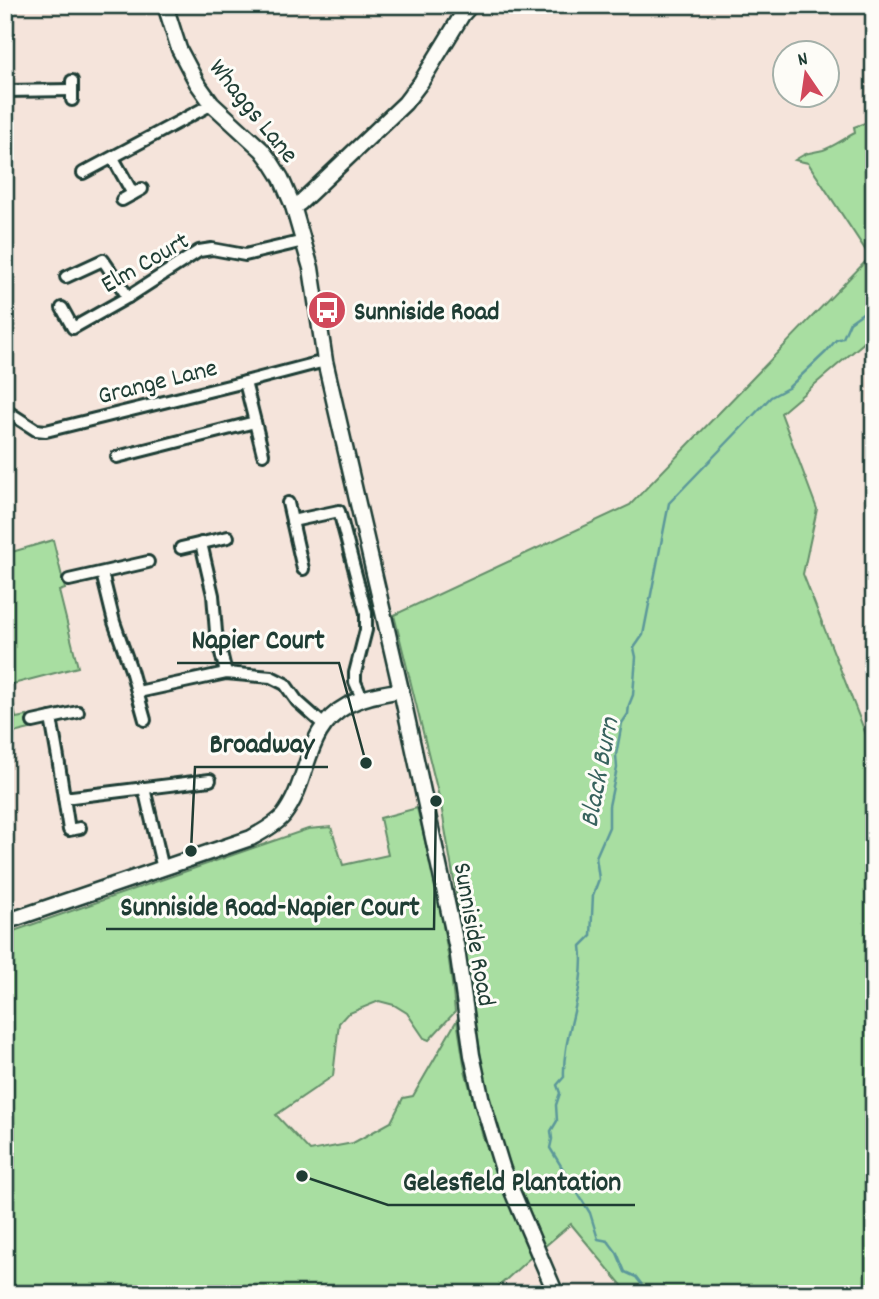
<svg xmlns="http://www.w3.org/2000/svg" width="879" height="1299" font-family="Dekko,sans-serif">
	<rect width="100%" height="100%" fill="#f5e4db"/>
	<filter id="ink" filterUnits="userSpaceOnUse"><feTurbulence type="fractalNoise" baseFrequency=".0143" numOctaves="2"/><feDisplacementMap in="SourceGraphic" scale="14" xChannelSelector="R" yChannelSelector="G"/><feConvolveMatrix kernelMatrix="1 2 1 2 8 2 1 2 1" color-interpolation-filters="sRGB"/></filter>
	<g filter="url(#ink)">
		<!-- green -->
		<g fill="#a8dea1" stroke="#648e6a" stroke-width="2">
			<path d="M865,123l6,8 3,-1v204l-93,79 36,96 -14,65 71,181v539h-245l-58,-70 -27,23 -44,-107 -17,-68 -21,-144 -21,-123 -47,-190 236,-110 240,-248 -62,-94 -13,-3c12,-8 14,-7 28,-10 10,-3 22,-12 32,-17l-1,-6z"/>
			<path d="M53,540l12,49 -6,2 19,76 -69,18 7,33 11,-2 3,13 -25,6v-181z"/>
			<path d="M417,808c17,69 32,133 38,204l-26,28 -5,-2 -17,-25 -13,-8 -15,-4 -32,13 -8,9 -6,53 -57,39 34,36 43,-8 38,-21 12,-24 10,-2 44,-76 8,50 18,67 48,120 -33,30 1,7h-494v-360l303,-105 23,-2 12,38 45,-10 -8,-37z"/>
		</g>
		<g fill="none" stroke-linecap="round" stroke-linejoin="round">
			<!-- stream -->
			<path stroke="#5c989a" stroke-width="2.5" d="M649,1294l-13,-17 -11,-5 -8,-19 -9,-12 -10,-2 -8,-26 -40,-65 2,-9 -1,-8 6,-10 -1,-16 4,-12 -3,-8 7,-8c-2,-43 23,-87 17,-131l10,-10 2,-41 6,-16 -3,-22 13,-30v-21l8,-38 -1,-13 6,-32 6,-9 1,-9 4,-10 3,-38 -2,-9 9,-13 26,-132 102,-106 17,-9 38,-36 10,-12 7,-2 7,-16 24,-17"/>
			<defs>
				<g id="street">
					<path d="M5,91l67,-1"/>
					<path d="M72,100v-19"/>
					<path d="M113,158l20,36"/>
					<path d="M83,173l129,-69"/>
					<path d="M122,200l20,-11"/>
					<path d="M66,277l37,-17 25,37"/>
					<path d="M62,308l11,20 55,-31 71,-46 13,-2 33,6 59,-14"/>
					<path d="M245,382l18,72"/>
					<path d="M5,410l31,20 10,1 199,-49 80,-21"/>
					<path d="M117,457l138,-35"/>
					<path d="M288,503l15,66"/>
					<path d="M292,521l47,-10 27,102v17l-11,43v9l7,16"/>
					<path d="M201,543l12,52 3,37 10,41"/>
					<path d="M181,548l47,-11"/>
					<path d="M102,573l12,49 17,48 14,50"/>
					<path d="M69,580l79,-18"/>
					<path d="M138,692l88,-19 45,4 14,7 12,17 27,24"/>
					<path d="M51,718l7,40 11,72 11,-2"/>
					<path d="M33,722l45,-10"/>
					<path d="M144,788l19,81"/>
					<path d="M64,798l146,-18"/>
				</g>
				<g id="secondary">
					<path d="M165,5l14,44 18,34 15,21 50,46 9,12 10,16 12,28 18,62 14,93 76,329 56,259 15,106 10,46 21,69 53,124"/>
					<path d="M293,206l7,-3 105,-100 16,-21 41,-67 9,-10"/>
					<path d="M5,922l246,-84c11,-6 24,-13 32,-22 28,-36 20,-87 65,-111 16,-9 35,-11 53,-15"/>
				</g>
			</defs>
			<!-- street casing -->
			<use href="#street" stroke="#1f3d34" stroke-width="16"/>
			<!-- secondary casing -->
			<use href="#secondary" stroke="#1f3d34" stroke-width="19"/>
			<!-- street -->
			<use href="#street" stroke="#fdfcf7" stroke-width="10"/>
			<!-- secondary -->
			<use href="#secondary" stroke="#fdfcf7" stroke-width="14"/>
		</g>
	</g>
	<!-- icons -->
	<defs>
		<symbol id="bus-disc" viewBox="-11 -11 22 22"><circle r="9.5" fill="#d1495b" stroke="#fdfcf7"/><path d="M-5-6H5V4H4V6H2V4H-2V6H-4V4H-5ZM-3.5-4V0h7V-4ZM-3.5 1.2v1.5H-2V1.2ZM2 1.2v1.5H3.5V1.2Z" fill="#fff"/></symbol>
	</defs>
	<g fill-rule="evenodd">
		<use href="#bus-disc" x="305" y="288" width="44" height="44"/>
	</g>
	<g text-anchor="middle" stroke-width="6" stroke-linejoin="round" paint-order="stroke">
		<!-- street labels -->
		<g font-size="26" fill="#1f3d34" stroke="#fdfcf7">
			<text transform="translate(255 110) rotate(51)" y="9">Whaggs Lane</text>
			<text transform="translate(144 261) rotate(-30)" y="9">Elm Court</text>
			<text transform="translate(157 380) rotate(-14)" y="9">Grange Lane</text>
			<text transform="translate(476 934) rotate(80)" y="9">Sunniside Road</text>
		</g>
		<!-- poi labels -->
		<g font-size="26" font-weight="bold" fill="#1f3d34" stroke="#fdfcf7" text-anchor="start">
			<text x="354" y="319">Sunniside Road</text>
		</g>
		<!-- water labels -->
		<g font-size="28" font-style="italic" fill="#38635e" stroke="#fdfcf7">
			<text transform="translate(597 772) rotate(-79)" y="10">Black Burn</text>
		</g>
	</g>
	<!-- callouts -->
	<path fill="none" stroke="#1f3d34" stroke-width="2.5" d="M366 763L339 663H177M191 851L195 767H328M436 801L434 929H106M302 1176L388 1205H635"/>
	<g fill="#1f3d34" stroke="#fdfcf7" stroke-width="2.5">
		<circle cx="366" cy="763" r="7"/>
		<circle cx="191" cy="851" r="7"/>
		<circle cx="436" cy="801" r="7"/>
		<circle cx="302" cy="1176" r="7"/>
	</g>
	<g font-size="28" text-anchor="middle" font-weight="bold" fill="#1f3d34" stroke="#fdfcf7" stroke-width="6" stroke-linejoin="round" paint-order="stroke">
		<text x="258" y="648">Napier Court</text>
		<text x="262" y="752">Broadway</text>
		<text x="270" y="915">Sunniside Road-Napier Court</text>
		<text x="512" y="1190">Gelesfield Plantation</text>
	</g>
	<!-- margin -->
	<rect width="879" height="1299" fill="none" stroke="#fdfcf7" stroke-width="28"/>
	<rect x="14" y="14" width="851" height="1271" fill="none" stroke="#1f3d34" stroke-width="2.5" filter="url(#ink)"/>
	<!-- north arrow -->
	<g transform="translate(806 74) rotate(347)"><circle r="33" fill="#fdfcf7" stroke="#a4b0a9" stroke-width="2"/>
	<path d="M0-5L12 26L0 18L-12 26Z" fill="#d1495b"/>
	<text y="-10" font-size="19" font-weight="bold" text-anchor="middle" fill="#1f3d34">N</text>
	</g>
</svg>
